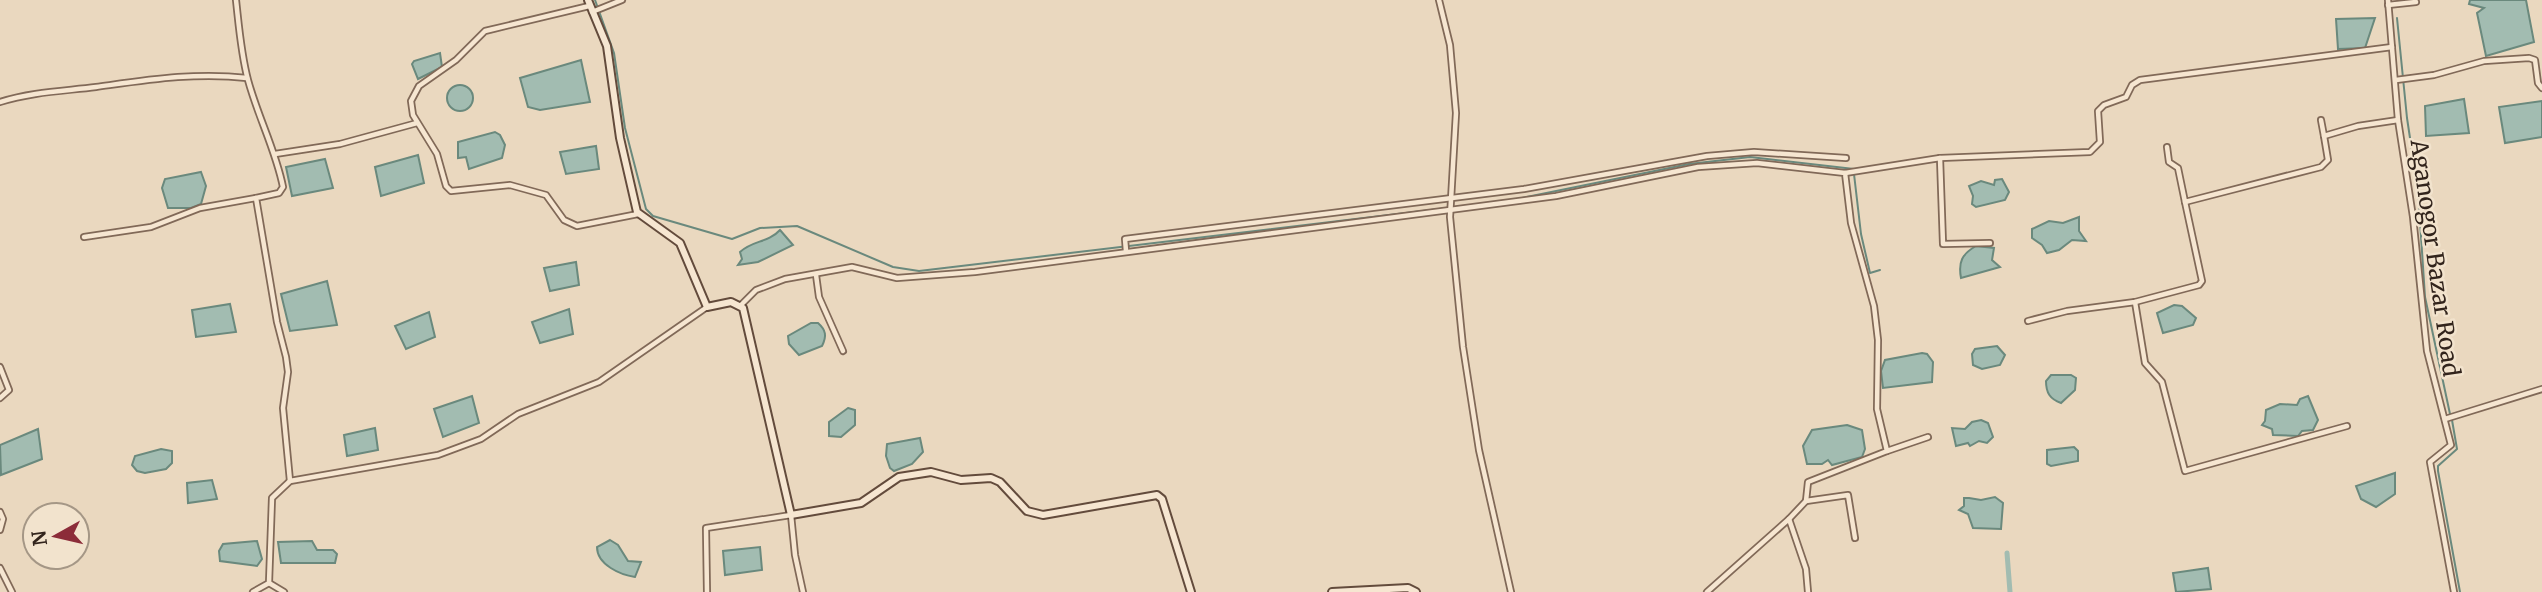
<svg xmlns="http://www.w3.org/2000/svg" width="2542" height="592" viewBox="0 0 2542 592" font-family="Merriweather,serif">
<rect width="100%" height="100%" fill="#ead8bf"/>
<g fill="#a2bcb1" stroke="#6a897d" stroke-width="2">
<polygon points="2470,0 2526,0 2534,42 2486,56 2477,13 2484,8 2469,4"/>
<polygon points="2375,18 2365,48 2338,49 2336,19"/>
<polygon points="440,53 442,67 418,79 412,64 414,61"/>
<polygon points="581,60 590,102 540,110 528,107 520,78"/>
<circle cx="460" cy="98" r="13"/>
<polygon points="2464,99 2469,133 2426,136 2425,106"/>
<polygon points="2542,101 2542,137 2505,143 2499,107"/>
<polygon points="495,132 500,135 505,145 502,158 469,169 466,157 458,158 458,142"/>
<polygon points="596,146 599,169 566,174 560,152"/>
<polygon points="418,155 424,183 381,196 375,167"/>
<polygon points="325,159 333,188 292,196 286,167"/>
<polygon points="201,172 206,186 201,204 191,208 168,208 162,188 165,179"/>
<polygon points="2002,179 2009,192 2005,200 1976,207 1972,204 1973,196 1969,186 1981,181 1994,185 1995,180"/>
<polygon points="2079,217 2079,231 2086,241 2072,240 2059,250 2047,253 2042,245 2032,238 2032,229 2049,221 2063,223"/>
<path d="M780,230l13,15 -35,17 -20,3 4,-6 -2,-7c13,-12 28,-9 40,-22z"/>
<path d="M1976,246l18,2 -2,12 8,7 -39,11c-3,-16 1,-24 15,-32z"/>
<polygon points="576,262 579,285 550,291 544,268"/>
<polygon points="327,281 337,325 290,331 281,294"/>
<polygon points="230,304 236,332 196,337 192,310"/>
<polygon points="2174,305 2182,306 2196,318 2193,325 2163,333 2157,313"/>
<polygon points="569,309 573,334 540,343 532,322"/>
<polygon points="429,312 435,337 406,349 395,326"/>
<path d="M811,323h7c8,7 9,13 4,23l-23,9 -10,-11 -1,-8z"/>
<polygon points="1997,346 2005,355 2000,365 1982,369 1973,365 1972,354 1975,349"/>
<polygon points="1922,353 1927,354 1933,362 1932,382 1883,388 1881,371 1885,360"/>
<path d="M2051,375h20l5,3 -1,12 -14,13c-11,-4 -15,-10 -15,-22z"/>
<polygon points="472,396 479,423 443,437 434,409"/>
<polygon points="2308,396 2318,420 2313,430 2302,431 2298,436 2273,435 2272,429 2262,425 2265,421 2266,410 2280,404 2297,405 2300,399"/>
<polygon points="848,408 855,410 855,425 841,437 829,436 829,422"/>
<polygon points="1981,420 1988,423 1993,437 1987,443 1979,441 1970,446 1968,443 1956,446 1952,428 1965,429 1972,422"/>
<polygon points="1847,425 1862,430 1865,449 1862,457 1832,465 1828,460 1822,464 1807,464 1803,446 1812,430"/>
<polygon points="375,428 378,450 347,456 344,435"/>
<polygon points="38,429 42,459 1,475 0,445"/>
<polygon points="920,438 923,452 912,464 894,471 890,468 886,456 887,444"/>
<polygon points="2074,447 2078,451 2078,461 2051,466 2047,464 2047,450"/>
<polygon points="161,449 172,451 172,463 166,469 145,473 137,471 132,465 135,456"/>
<polygon points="2395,473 2395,494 2376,507 2361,499 2356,486"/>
<polygon points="212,480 217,499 188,503 187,483"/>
<polygon points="1969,498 1981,500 1995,497 2003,503 2001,529 1973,528 1968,514 1959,510 1964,506 1964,498"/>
<path d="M610,540l8,5 10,16 13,1 -6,15c-14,-2 -38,-12 -38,-30z"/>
<polygon points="257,541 262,559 257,566 220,561 219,551 223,544"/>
<polygon points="312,541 317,550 333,550 337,554 335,563 281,563 278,542"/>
<polygon points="760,547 762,570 725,575 723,551"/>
<polygon points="2208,568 2211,589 2176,592 2173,573"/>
</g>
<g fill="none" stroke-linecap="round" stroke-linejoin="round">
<g stroke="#6a897d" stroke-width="2">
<polyline points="595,0 614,53 625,128 646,209 653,216 732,239 760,228 797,226 893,267 919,271 1464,206"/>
<polyline points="2397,18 2407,118 2418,191 2425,297 2450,414"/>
<polyline points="1854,174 1861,234 1870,273 1880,270"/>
<polyline points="1522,198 1689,164 1750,157 1854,169"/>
<polyline points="2452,420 2457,449 2438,466 2438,471 2460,592"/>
</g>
<polyline stroke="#a2bcb1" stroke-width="5" points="2007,553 2010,592"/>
<g stroke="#816958" stroke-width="8">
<g id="street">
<path d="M236,0c3,27 5,54 12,80 10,37 28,71 35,107l-4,6 -23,5 21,124 9,35 2,15 -5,36 7,73"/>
<polyline points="1439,0 1450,45 1456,113 1450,217 1463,347 1479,450 1511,592"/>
<polyline points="2388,0 2398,120 2413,217 2427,351 2451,445 2430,462 2454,592"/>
<polyline points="2388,5 2416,2"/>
<polyline points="589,6 485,31 456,60 419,86 411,101 413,115 437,154 446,186 451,191 510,185 546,195 564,220 577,226 638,214"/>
<polyline points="592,12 622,0"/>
<polyline points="2396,80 2434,75 2484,61 2529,58 2535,60 2538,83 2542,88"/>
<path d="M0,102c31,-10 64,-11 96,-15 51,-7 99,-15 151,-9"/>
<polyline points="2321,120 2324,136"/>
<polyline points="2167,147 2169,162 2178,168 2185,202 2321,167 2328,160 2324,136 2358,126 2398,120"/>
<polyline points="275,154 340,144 417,123"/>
<polyline points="1940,158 1943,244 1990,243"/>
<polyline points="1845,173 1940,158 2090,152 2100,142 2098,111 2104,105 2126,97 2132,85 2140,80 2392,47"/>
<polyline points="84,237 151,227 200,208 256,198"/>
<polyline points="1126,251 1125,239 1524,189 1707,156 1754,152 1846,158"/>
<polyline points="816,275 819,297 843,351"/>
<polyline points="2135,302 2145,363 2162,382 2185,471 2347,426"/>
<polyline points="741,305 756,290 785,279 852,267 897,278 975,272 1556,196 1698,167 1757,163 1845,173 1851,223 1874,306 1878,340 1877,409 1887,451 1808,482 1806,501 1789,519"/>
<polyline points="2028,321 2067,311 2135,302 2199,285 2202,281 2185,202"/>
<polyline points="0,367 9,390 0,398"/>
<polyline points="2445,419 2542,389"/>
<polyline points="1887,451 1928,437"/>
<polyline points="1806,501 1848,495 1855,538"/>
<polyline points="0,512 3,519 0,530"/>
<polyline points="0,568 12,592"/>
<polyline points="269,583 284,592"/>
<polyline points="253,592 269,583 272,498 290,481 438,455 481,439 518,414 599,382 707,307"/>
<polyline points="707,592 706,528 791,515 795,555 803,592"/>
<polyline points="1707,592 1789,519 1806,569 1808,592"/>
</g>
</g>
<g stroke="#634b3c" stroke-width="10">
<g id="secondary">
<polyline points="588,0 607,46 620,138 637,212 680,243 707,307 731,302 743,308 791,515 861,503 899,477 931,472 961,480 991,478 1000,482 1027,511 1043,515 1157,495 1162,499 1191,592"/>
<polyline points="1332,592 1408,588 1416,592"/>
</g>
</g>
<use href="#street" stroke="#f6e6d1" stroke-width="4.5"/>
<use href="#secondary" stroke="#f6e6d1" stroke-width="6"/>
</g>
<g text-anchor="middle" stroke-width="5" stroke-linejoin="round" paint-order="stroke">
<g font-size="23" fill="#32241c" stroke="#f2e3cd">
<text transform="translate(2435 258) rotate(82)" y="8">Aganogor Bazar Road</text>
</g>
</g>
<g transform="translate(56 536) rotate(262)"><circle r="33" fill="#f2e3cd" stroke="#a59786" stroke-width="2"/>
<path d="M0-5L12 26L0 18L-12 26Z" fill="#8c2c39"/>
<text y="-10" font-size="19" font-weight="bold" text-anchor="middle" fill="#32241c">N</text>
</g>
</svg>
